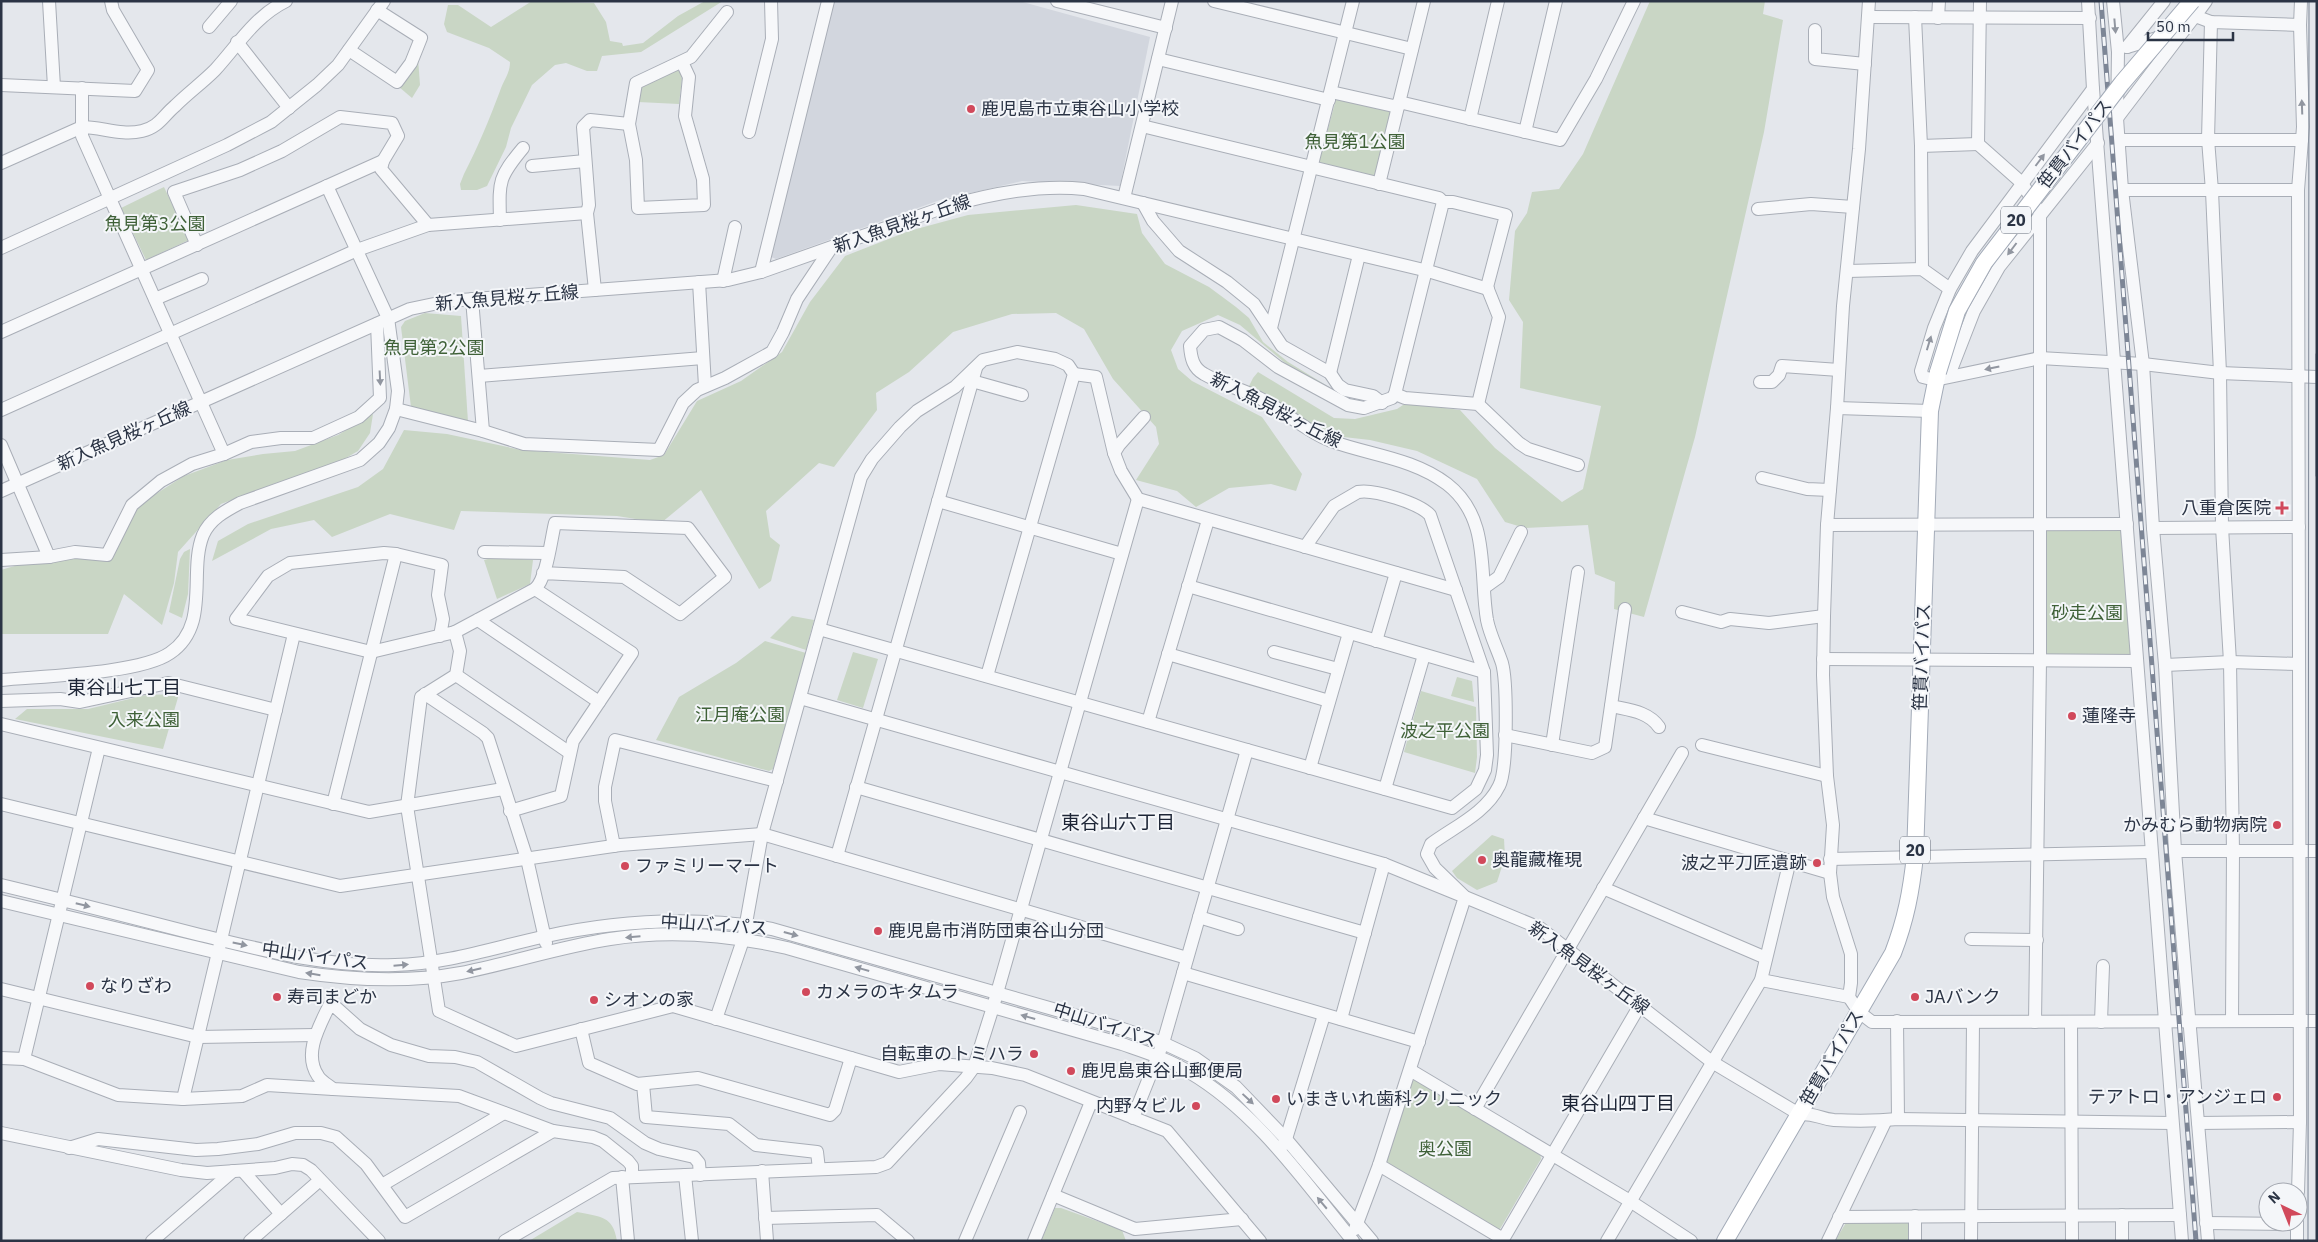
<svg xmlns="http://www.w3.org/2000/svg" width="2318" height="1242" viewBox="0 0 2318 1242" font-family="'IBM Plex Sans','Noto Sans JP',sans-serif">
<rect width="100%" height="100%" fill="#e4e7ec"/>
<polygon fill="#d2d6de" points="834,1 1019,1 1150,37 1120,186 1022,181 940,200 776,259 769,256"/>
<g fill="#c9d6c5">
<path d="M532,1l62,2 12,19 4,19 12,2 1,3 20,-3 35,-27 27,-15h18l-82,51 -39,4 -5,15h-10l-21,-8 -11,2 -23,20 -21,43 -5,19 -19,39 -10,4h-16l-1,-6 4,-10c14,-27 25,-54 36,-83 3,-10 10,-17 10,-29l-21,-14 -42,-16 -3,-8 4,-19h10l33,22z"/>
<polygon points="1650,1 1765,1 1763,14 1783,20 1764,132 1695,437 1644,617 1614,609 1615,582 1595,574 1588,525 1525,528 1505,522 1477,479 1417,451 1370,440 1326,435 1249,386 1253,378 1258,372 1334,418 1355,419 1397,409 1406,403 1460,410 1495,448 1562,502 1583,489 1601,406 1520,388 1523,322 1509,300 1515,231 1527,213 1532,192 1559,189 1583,154"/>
<polygon points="418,58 420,85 412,98 399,87"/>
<polygon points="676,70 680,71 682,79 679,104 638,102 642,86"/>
<polygon points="1336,99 1388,108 1392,113 1377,175 1371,177 1320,165 1319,162"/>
<polygon points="164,187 189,240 146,260 121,208"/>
<polygon points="1076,205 1137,214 1142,233 1165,264 1209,287 1236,307 1249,318 1263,342 1288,362 1329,387 1322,390 1285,363 1240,325 1218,315 1182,331 1171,350 1178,369 1192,381 1262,417 1302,474 1296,491 1271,484 1229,488 1196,507 1177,491 1136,480 1159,444 1156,427 1113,379 1084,329 1056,313 1012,314 953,332 909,372 876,393 877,410 834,467 819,463 766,511 770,537 780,545 771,581 759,589 701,490 661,523 617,516 461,511 454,530 390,514 332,537 314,520 271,529 212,561 218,541 248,524 358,487 383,469 404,430 447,434 521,450 650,460 664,455 697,401 741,381 782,352 810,302 845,256 909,231 968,215"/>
<polygon points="425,313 461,316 468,422 411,407 401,327 405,321"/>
<path d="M373,414l-3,19 -12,18 -31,18 -51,14 -55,21 -43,48 -4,31 -12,42 -38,-31 -16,40h-107v-64c35,-11 70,-15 106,-13l33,-53 44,-28 43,-16 36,-6 32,-3 43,-16z"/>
<polygon points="2049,528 2120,528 2124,532 2133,651 2129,655 2048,655 2044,651 2044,534"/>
<polygon points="190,549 188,594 182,618 169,612 180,559 184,552"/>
<polygon points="496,557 533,560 530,584 497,599 484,560"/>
<polygon points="792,616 814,620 806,650 770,638"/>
<polygon points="765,641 806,653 773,769 769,771 656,740 679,697 736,663"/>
<polygon points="853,652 878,659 863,708 837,700"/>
<polygon points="1457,677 1472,681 1474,702 1451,696"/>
<polygon points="1421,691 1476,707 1477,757 1475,773 1404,752"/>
<polygon points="179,694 163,749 15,719 27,709 88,709 146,695"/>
<polygon points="1492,835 1504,839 1505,857 1497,882 1477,890 1457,878 1452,871"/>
<polygon points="1416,1079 1540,1153 1541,1159 1500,1229 1494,1231 1385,1162 1411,1081"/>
<polygon points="1055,1208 1061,1208 1122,1230 1126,1241 1041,1241"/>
<path d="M577,1212c23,5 36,3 40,29h-88z"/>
<polygon points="1908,1219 1913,1241 1835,1241 1847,1221"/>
</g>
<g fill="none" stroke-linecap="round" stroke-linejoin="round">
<g stroke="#a9aeb7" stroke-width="14">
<g id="minor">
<polyline points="49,1 54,87"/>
<polyline points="1057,1 1166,28"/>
<polyline points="1214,1 1412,49"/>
<polyline points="1869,1 1859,149 1843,306 1837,408 1827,525 1824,616 1823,675 1827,776 1833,825 1830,873 1833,897 1851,954 1851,983 1849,997 1859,1012 1872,1022 2317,1021"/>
<polyline points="1980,1 1978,144 2022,183 2040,213 2040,661 2035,1022"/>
<polyline points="2088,1 2093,89 2182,1241"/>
<polyline points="2113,1 2118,52 2117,118 2122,190 2143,364 2153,528 2165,665 2175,851 2208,1241"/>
<polyline points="2195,16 2206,1"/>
<polyline points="1869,17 2090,18"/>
<polyline points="1915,17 1921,146 1922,269"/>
<polyline points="1938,18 1939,1"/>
<polyline points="2211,22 2208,139 2212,191 2220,373 2222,527 2230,662 2233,851 2232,1021"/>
<polyline points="209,27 231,1"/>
<polyline points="1815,30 1815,59 1865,64"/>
<polyline points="237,42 289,108"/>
<polyline points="2127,47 2184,30 2195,16 2211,22 2300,25"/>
<polyline points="2127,47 2164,1"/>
<polyline points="349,50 397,82 411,63 421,38 377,10"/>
<polyline points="1158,59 1329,100"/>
<polyline points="682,62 689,77 685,116 703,179 704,205 638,208 636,160 629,124 636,83 691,57 727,12"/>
<polyline points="1,85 135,91 148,70 113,10 111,1"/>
<polyline points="82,88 82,136 224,454"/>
<polyline points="2093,89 1972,251 1950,289 1934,328 1921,371 1923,377 1935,380 2040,358 2143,364 2220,373 2317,377"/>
<polyline points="1331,92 1398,107"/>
<polyline points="1399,102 1560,140 1596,79 1634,1"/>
<polyline points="2117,118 2184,30"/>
<polyline points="1470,119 1498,1"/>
<path d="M1142,126l297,72 4,4 -48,192 -3,4 -28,10 -16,-3 -70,-38 -35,-27 -24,-13 -15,3 -14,16c1,12 3,22 14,28 19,11 41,16 59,26 23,12 44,32 68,41 38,14 82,17 116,43 44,34 32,89 40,136 3,15 10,28 15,43 5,18 6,107 -3,123 -13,27 -45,41 -68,58l-4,10 8,14 30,29 75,31 172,134 87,52c17,-1 21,5 35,6 21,1 43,1 64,-1l274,4"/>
<polyline points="749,132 772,39 771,1"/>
<polyline points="1525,132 1556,1"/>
<polyline points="2118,140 2302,140"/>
<polyline points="1921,146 1978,144"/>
<path d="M1,163l81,-36c20,0 39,9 60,4 17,-4 21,-15 33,-25 13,-13 27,-23 40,-36 22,-24 40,-54 71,-69"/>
<polyline points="532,166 585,161"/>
<polyline points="1379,184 1424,1"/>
<polyline points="2122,190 2298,190"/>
<polyline points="1124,198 1172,1"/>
<polyline points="1443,202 1453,202 1506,215 1487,287 1499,317 1478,404"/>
<polyline points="1143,203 1153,221 1179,251 1227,282 1254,304 1282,346 1330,373 1338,385 1345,390 1373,396 1382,403"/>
<polyline points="1758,209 1811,204 1853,207"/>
<path d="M500,220c-1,-39 -2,-42 23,-72"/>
<polyline points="197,245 174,192 240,170 282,151 340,117 392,123 398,136 383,161 381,169 428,225"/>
<polyline points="1,248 227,145 271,122 317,85 338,65 384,1"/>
<polyline points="1848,271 1922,269 1950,289"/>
<polyline points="761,272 828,1"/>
<polyline points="723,281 735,227"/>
<polyline points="699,282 705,386"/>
<polyline points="595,290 587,213 589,205 583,127 590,120 629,124"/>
<polyline points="155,299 202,279"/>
<polyline points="472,299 483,431"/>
<polyline points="1271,328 1353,1"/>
<polyline points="1,332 383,161"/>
<polyline points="1330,373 1359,255"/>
<polyline points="1074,374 1096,377 1114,453 1121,471 1138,499 1456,590"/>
<polyline points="479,376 703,358"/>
<polyline points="1940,378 1951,370 1974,311 1999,267 2098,143"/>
<polyline points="972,381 1022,395"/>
<polyline points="1760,382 1772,382 1779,375 1782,366 1839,370"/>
<polyline points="1395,394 1405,398 1478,404 1519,443 1528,449 1578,465"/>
<polyline points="1837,408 1930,411"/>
<polyline points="396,409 483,431 524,444 659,450 683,403 697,390 725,378 772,352 783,332 797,299 831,248"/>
<polyline points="1,410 357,250 428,225 587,213"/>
<polyline points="1,445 49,557 75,552 107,555 132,505 161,481 192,464 224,454 251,442 281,438 313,438 359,417 380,398 377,324"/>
<polyline points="1114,453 1119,445 1144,417"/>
<polyline points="1762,478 1807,489 1830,490"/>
<path d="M1,491l409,-182 38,-8 280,-21 33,-8 184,-65c44,-13 93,-23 139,-18l344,82 60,18"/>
<polyline points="938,501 1122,554"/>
<polyline points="1827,525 2127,524"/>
<polyline points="2153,528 2299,527"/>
<polyline points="484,552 548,553"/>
<polyline points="1,560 49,557"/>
<path d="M543,573l81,4 56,37 45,-37 -37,-49 -133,-5c-4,16 -8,55 -20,66l-80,43 5,19 -4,24 -35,22 -14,109 32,205 77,35 157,-40 226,66 40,-8 53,4 33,7 142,56 93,110"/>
<polyline points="1188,586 1484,672"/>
<polyline points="1485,587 1499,577 1521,532"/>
<polyline points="1682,612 1721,622 1730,619 1769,623 1824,616"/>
<polyline points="478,620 599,702"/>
<path d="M819,629l633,179 24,-19 9,-19 2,-15 -3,-83 -54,-157c-11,-12 -56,-26 -72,-23l-24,14 -29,41"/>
<polyline points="440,636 443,619 438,595 442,565 396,554 384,553 290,563 268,576 236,619 371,652 455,632"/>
<polyline points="1376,641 1396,573"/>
<polyline points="1274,652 1338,669"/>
<polyline points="1168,654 1329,701"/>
<polyline points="1823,659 2137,661"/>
<polyline points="2165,665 2230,662 2299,664"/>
<polyline points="456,675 570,753"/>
<path d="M1,680c40,-4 139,-6 169,-27 41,-28 18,-81 33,-118 7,-16 22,-24 37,-32l120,-43 19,-17 10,-15 7,-19 2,-18 -10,-73 -61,-132"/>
<polyline points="425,694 483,733 488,738 527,859 546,943"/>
<polyline points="800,698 1384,864 1465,897 1379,1165 1355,1229"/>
<polyline points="1,701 60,699 80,702 168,683 276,710"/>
<path d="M1611,706c17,4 37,5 48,21"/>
<polyline points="1148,722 1208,520"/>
<polyline points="1,724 369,812 503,789"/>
<polyline points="1505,735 1592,753 1605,747 1625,609"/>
<polyline points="1552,745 1578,572"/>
<polyline points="1702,745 1827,776"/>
<polyline points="1310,768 1349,633"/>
<polyline points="856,787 1365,933"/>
<polyline points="1385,789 1424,655"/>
<polyline points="1,804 340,886 620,845 762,834 1187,958"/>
<polyline points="333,804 396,554"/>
<polyline points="510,811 561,796 573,741 632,653 535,589"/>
<polyline points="1644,818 1830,873"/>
<polyline points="614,846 605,801 605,787 615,740 777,781"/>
<polyline points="2175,851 2317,851"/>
<polyline points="837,856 976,368"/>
<polyline points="1830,859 2151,852"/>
<path d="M1,885c67,16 133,33 199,50 63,15 129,33 195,30 50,-1 98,-17 147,-28 76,-17 153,-21 230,-8l351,100 40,14 32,15 41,29 50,52 86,102"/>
<polyline points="1603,888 1766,958"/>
<path d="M1,901l298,71c53,8 109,11 162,1 50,-10 99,-26 149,-34 57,-9 120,-4 177,9l335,96c23,8 46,15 67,28 68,40 115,109 164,169"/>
<polyline points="1199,917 1238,929"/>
<polyline points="1971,939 2037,940"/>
<polyline points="1183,973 1419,1042"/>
<polyline points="1761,980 1849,997"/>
<polyline points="1,989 198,1037 315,1035"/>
<polyline points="716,1019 743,940 762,834 861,477 872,459 900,427 917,411 955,387 983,360 1017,352 1055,359 1068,365 1074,374 987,676"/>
<polyline points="1341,1019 1384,864"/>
<polyline points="1897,1021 1898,1119"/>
<polyline points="2071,1022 2072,1241"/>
<polyline points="2101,1022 2103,966"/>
<polyline points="581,1029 589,1063 637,1084 698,1078 830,1115 835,1110 851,1058"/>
<polyline points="1,1058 24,1059 118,1095 183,1099 242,1096 267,1085 333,1089"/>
<polyline points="24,1059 99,748"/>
<polyline points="1410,1070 1630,1201 1691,1241"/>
<polyline points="643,1084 646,1117 729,1124 756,1145 817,1152 819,1169"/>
<polyline points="183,1099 294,634"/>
<polyline points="1475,1109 1682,753"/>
<polyline points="1133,1118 1163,1043 1247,750"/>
<polyline points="2198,1123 2300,1122"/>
<polyline points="1,1133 181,1170 207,1173 275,1168 292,1164 303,1165 311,1170 379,1241"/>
<polyline points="1283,1145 1286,1139 1324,1015"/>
<polyline points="69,1148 98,1139 196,1150 218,1149 258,1144 295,1133 321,1133 336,1137 366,1164 405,1217 553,1131"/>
<polyline points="1379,1165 1503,1239"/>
<polyline points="243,1171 281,1214"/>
<polyline points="762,1171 767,1241"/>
<polyline points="685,1175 692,1241"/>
<path d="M632,1176v-10l-4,-5 -25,-20 -10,-4 -40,-6 -94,-35 -126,-7c-5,-4 -12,-8 -15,-13 -15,-22 1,-49 11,-70l3,-2 28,25 31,16 38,11 26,1 22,5 63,36 11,5 59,15 35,25 14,6 35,8 5,6 1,12"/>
<polyline points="622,1177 628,1241"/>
<polyline points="382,1185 504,1113"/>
<polyline points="2298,1192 2300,1122 2298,190 2303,127 2300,25 2301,1"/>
<polyline points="1053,1195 1135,1229 1242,1219"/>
<polyline points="1839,1217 2180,1215"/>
<polyline points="765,1218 877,1215 908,1241"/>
<polyline points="2297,1222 2297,1241"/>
<polyline points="2206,1223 2297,1224"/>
<polyline points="152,1241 233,1171"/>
<polyline points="250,1241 320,1180"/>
<polyline points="505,1241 613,1178 876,1167 887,1163 966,1078 974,1067 993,1007 1138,499"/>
<polyline points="965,1241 1020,1112"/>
<polyline points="1034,1241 1091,1102"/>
<polyline points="1502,1241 1640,1005"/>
<polyline points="1607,1241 1761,980 1790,860"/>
<polyline points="1828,1241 1886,1120"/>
<polyline points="1915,1241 1915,1216"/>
<polyline points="1971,1241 1973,1022"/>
<polyline points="2122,1241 2122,1215"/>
</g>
</g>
<g stroke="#a3abb8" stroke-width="18">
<path id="major" d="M1725,1241l168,-288c13,-34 18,-61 22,-97l15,-445 8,-39"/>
</g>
<use href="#minor" stroke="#f7f8fa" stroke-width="12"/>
<use href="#major" stroke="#fff" stroke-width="16"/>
<g stroke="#7d8696" stroke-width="1">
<polyline points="2316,476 2316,354"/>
<polyline points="2308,1241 2309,1"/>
</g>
<g stroke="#7d8696" stroke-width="5">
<polyline id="rail" points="2101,1 2196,1241"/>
</g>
<use href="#rail" stroke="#f4f6f9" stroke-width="3" stroke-dasharray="9" stroke-linecap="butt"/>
<g stroke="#a3abb8" stroke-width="18" stroke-linecap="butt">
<polyline id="major-bridge" points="1938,372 1957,311 1984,263 2122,83 2192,1"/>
</g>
<use href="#major-bridge" stroke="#fff" stroke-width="16"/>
</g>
<defs><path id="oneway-solid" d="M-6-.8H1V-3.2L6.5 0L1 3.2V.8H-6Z" transform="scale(1.25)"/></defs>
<g fill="#9196a0">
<use href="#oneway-solid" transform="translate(2115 26) rotate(85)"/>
<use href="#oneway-solid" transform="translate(2302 107) rotate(-92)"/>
<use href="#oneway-solid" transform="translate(2040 160) rotate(-53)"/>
<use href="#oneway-solid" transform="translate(2012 249) rotate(127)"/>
<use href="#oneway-solid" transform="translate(1929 343) rotate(-73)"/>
<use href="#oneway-solid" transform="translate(1992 368) rotate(168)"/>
<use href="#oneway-solid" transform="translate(380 378) rotate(87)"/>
<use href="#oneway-solid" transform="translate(83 905) rotate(14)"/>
<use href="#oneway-solid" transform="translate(791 934) rotate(15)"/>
<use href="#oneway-solid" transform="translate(633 937) rotate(175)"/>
<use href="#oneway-solid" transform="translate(240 944) rotate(12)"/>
<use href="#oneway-solid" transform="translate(401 965) rotate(-5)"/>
<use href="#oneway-solid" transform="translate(862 969) rotate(-164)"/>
<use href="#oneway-solid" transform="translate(474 970) rotate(167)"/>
<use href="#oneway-solid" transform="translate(313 974) rotate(-171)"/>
<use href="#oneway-solid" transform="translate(1028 1017) rotate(-164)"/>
<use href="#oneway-solid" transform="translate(1248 1099) rotate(43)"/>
<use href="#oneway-solid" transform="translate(1322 1203) rotate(-130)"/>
</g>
<g fill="#d1495b" stroke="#f4f6f9" stroke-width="2">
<circle cx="971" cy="109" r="5"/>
<path d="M2279.5 500.5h5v5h5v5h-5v5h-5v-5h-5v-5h5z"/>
<circle cx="2072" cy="716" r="5"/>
<circle cx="2277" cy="825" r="5"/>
<circle cx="1482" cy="860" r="5"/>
<circle cx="1817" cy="863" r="5"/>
<circle cx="625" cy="866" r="5"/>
<circle cx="878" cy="931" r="5"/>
<circle cx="90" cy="986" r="5"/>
<circle cx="806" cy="992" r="5"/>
<circle cx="277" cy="997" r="5"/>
<circle cx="1915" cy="997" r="5"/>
<circle cx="594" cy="1000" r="5"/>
<circle cx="1034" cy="1054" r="5"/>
<circle cx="1071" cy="1071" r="5"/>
<circle cx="2277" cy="1097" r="5"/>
<circle cx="1276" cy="1099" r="5"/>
<circle cx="1196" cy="1106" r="5"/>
</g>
<g text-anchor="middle" stroke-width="4" stroke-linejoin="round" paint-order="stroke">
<g fill="#f4f6f9" stroke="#676e7b" stroke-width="1">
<rect x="2001" y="206.5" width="30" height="27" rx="4"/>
<rect x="1900" y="836.5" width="30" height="27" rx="4"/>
</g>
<g font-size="16" font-weight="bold" fill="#2b3445">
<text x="2016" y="226">20</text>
<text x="1915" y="856">20</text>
</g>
<g font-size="18" fill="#2b3445" stroke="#f4f6f9" text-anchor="start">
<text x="981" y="115">鹿児島市立東谷山小学校</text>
<text x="2271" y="514" text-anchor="end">八重倉医院</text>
<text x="2082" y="722">蓮隆寺</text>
<text x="2267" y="831" text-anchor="end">かみむら動物病院</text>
<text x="1492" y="866">奥龍藏権現</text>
<text x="1807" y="869" text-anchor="end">波之平刀匠遺跡</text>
<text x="635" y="872">ファミリーマート</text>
<text x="888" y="937">鹿児島市消防団東谷山分団</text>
<text x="100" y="992">なりざわ</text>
<text x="816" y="998">カメラのキタムラ</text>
<text x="287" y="1003">寿司まどか</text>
<text x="1925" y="1003">JAバンク</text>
<text x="604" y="1006">シオンの家</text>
<text x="1024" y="1060" text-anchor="end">自転車のトミハラ</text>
<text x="1081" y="1077">鹿児島東谷山郵便局</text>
<text x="2267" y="1103" text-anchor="end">テアトロ・アンジェロ</text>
<text x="1286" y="1105">いまきいれ歯科クリニック</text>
<text x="1186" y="1112" text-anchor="end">内野々ビル</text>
</g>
<g font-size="18" fill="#3f6138" stroke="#f4f6f9">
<text x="1355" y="148">魚見第1公園</text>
<text x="155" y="230">魚見第3公園</text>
<text x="434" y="354">魚見第2公園</text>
<text x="2087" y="619">砂走公園</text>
<text x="740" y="721">江月庵公園</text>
<text x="144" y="726">入来公園</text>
<text x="1445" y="737">波之平公園</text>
<text x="1445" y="1155">奥公園</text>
</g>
<g font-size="18" fill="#2b3445" stroke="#f4f6f9">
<text transform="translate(2075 144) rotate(-52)" y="6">笹貫バイパス</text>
<text transform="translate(902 224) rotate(-19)" y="6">新入魚見桜ヶ丘線</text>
<text transform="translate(507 298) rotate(-5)" y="6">新入魚見桜ヶ丘線</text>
<text transform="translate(1276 410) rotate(27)" y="6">新入魚見桜ヶ丘線</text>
<text transform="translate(124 436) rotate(-24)" y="6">新入魚見桜ヶ丘線</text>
<text transform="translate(1922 657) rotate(-88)" y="6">笹貫バイパス</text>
<text transform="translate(714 925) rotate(4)" y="6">中山バイパス</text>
<text transform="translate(315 956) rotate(8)" y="6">中山バイパス</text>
<text transform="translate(1589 968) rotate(36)" y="6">新入魚見桜ヶ丘線</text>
<text transform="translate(1105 1025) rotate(18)" y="6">中山バイパス</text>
<text transform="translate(1832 1058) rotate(-60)" y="6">笹貫バイパス</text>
</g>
<g font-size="19" fill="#1d2536" stroke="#f4f6f9">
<text x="124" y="694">東谷山七丁目</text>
<text x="1118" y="829">東谷山六丁目</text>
<text x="1618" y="1110">東谷山四丁目</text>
</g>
</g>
<rect width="2318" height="1242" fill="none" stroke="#2b3445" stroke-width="5"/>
<g transform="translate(2283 1207) rotate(317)"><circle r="24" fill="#f4f6f9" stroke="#a4a8b1"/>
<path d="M0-4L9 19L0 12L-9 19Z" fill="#d1495b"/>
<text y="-8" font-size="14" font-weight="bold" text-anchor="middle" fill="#2b3445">N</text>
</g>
<path d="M2148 32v8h85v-8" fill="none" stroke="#2b3445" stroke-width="2.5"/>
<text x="2156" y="32" font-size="15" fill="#2b3445" stroke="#f4f6f9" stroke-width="4" paint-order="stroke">50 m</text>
</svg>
